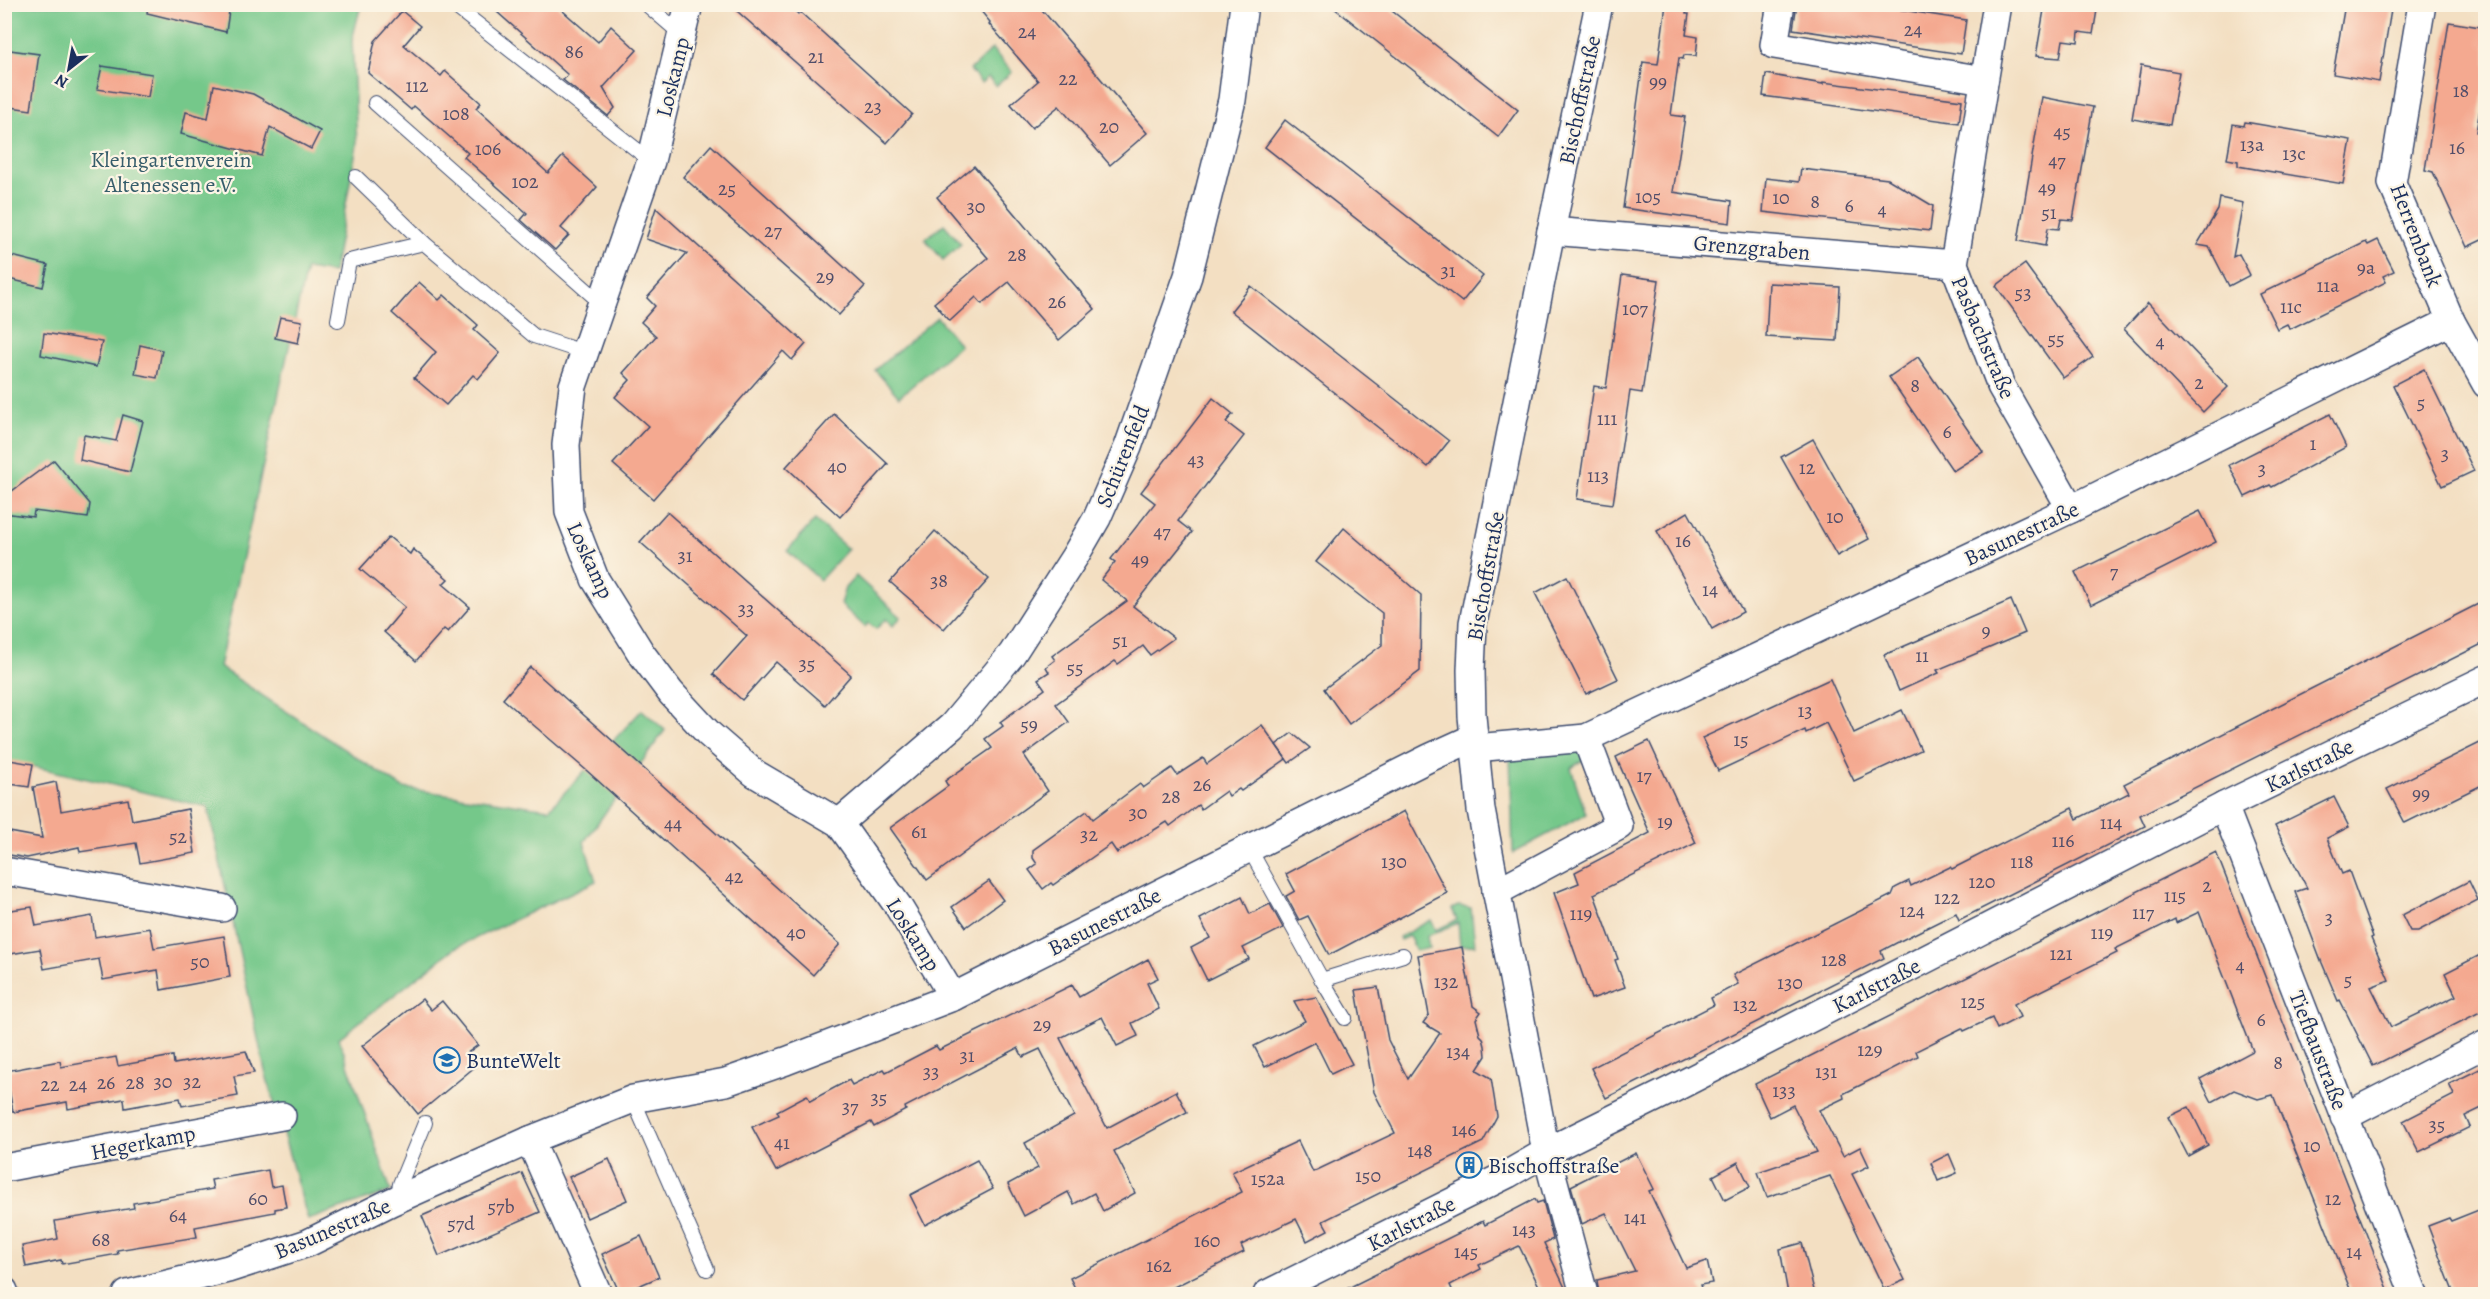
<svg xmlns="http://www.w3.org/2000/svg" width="2490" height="1299" viewBox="0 0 2490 1299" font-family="Alegreya,serif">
<rect width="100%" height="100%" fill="#fcf5e5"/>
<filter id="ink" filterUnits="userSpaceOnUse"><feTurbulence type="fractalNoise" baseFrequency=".0167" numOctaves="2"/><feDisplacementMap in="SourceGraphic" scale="12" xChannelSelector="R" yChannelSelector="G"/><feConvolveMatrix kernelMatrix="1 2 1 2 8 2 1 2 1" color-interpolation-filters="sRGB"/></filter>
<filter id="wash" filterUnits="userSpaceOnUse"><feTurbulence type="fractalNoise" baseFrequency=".008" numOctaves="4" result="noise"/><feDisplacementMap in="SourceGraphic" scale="24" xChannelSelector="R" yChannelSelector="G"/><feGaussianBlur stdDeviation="1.35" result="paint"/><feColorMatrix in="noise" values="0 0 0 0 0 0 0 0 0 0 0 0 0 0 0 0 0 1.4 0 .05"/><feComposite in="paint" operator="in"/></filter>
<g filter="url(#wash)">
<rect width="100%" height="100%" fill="#f3dfc2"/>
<g fill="#75c88a" stroke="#487c74" stroke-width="1.5">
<polygon points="5,5 361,5 352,40 357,145 333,273 306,269 219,667 403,788 549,809 642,710 665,730 584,842 596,881 455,948 339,1038 391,1191 308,1220 265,1071 208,807 5,760"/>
<polygon points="992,49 1012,72 996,86 988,77 981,83 970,70"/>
<polygon points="944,224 961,244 943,260 925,239"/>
<polygon points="937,317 960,345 899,397 875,370"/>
<polygon points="815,520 848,549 820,580 787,551"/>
<polygon points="856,576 901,617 893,626 886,619 876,629 868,623 865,627 840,604 845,588"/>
<polygon points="1581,746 1585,759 1571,768 1586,814 1513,853 1510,754"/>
<polygon points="1458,906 1471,908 1475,945 1460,946 1458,923 1427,936 1429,948 1416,951 1409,936 1400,940 1399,937 1431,920 1436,930 1457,920 1452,909"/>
</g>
<g id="blocks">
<g fill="#f4a990">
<polygon points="148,4 230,4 226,32 147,13"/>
<polygon points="488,4 555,4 598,42 611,26 637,50 603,88 615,108 608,116 563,80 568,75"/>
<polygon points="729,4 788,4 798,14 800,12 912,114 887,143"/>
<polygon points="975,4 1037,4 1147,133 1110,165 1059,106 1032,128 1011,104 1038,81 989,24 990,22"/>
<polygon points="1329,4 1383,4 1518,110 1498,137"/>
<polygon points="1666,4 1687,4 1686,14 1689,14 1686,35 1698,37 1696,56 1684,55 1683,59 1679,58 1671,115 1685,117 1673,192 1732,201 1730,223 1623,208 1643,62 1658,64"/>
<polygon points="1797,4 1864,4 1966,20 1961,54 1793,29"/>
<polygon points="2045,4 2098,4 2093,34 2079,32 2078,42 2063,40 2060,58 2036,56"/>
<polygon points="2345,4 2392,4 2379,82 2333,74"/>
<polygon points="402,11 420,26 404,45 441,76 445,71 481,103 476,108 548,173 563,156 597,187 561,228 569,235 555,250 521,220 527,213 464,157 468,153 414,106 411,110 368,73 375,41"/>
<polygon points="2449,22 2486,28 2486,75 2476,132 2486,134 2486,164 2480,193 2486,194 2486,238 2467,247 2433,172 2425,170"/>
<polygon points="10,50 39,54 31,110 4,106 4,88"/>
<polygon points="2141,65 2179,72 2170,125 2132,119"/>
<polygon points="102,66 152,74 148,97 97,89"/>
<polygon points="1766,74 1823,84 1823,82 1962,100 1959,123 1763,96"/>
<polygon points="214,85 253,94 320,131 311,149 270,127 262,156 181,134 186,112 208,118"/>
<polygon points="2042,97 2093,107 2073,220 2061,219 2059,229 2048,228 2045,246 2018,241"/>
<polygon points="1285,120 1483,276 1462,302 1265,147"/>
<polygon points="2245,122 2351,140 2343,184 2238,166 2238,161 2227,159 2233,124 2244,126"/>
<polygon points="711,145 865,286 839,315 683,177"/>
<polygon points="974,166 1095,309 1059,340 1009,282 982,304 976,297 950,321 934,303 988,258 937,197"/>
<polygon points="1801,169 1888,179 1933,206 1930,231 1763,212 1766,178 1799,182"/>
<polygon points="2220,198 2243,203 2233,257 2239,254 2250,275 2229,286 2209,247 2197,245 2218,210"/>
<polygon points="656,208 806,344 792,360 783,351 653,499 613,464 648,426 615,397 630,380 623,373 656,336 641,322 655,306 647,298 687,253 646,239"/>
<polygon points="2378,240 2394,271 2383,276 2386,282 2290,329 2287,324 2277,329 2260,294 2366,242 2368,245"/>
<polygon points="4,254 48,265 43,287 4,278"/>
<polygon points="2025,264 2093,357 2063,378 1996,286"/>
<polygon points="1622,275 1659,280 1642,393 1630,391 1613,504 1577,499 1594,386 1606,388"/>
<polygon points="419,282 439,300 444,295 478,325 474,330 500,353 478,379 473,375 446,405 414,378 436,352 392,313"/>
<polygon points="1769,283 1840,287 1837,341 1766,337"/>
<polygon points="1251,286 1449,441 1428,467 1231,311"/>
<polygon points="2148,303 2228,387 2203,412 2124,329"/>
<polygon points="280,317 302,321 298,343 275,338"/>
<polygon points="44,333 102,342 96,367 41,355"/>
<polygon points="140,345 162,350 157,378 135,374"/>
<polygon points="1918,357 1983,452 1953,471 1889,377"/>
<polygon points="2424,369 2474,471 2442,486 2393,385"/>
<polygon points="1213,398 1233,414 1226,422 1244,436 1178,521 1192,532 1133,606 1174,638 1150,655 1143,646 1118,664 1115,661 1056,704 1069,722 1024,755 1048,791 927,880 890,828 948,786 945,781 992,748 985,739 1003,726 1000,722 1045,689 1038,679 1049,672 1046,667 1055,660 1052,656 1127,601 1101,580 1115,562 1111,559 1155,503 1141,492"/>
<polygon points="834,414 888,464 840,517 786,467"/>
<polygon points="2330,414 2346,447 2272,487 2270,485 2245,497 2229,465"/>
<polygon points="123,415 143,421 130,472 80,460 84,435 116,441"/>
<polygon points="1813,439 1869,539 1837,556 1781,457"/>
<polygon points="54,460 90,504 88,518 34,511 33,517 4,513 4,497"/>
<polygon points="2200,511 2216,542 2091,605 2075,572"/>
<polygon points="667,512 851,675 825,705 776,662 742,700 713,674 747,636 640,542"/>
<polygon points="1688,512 1743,612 1712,629 1657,531"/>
<polygon points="1344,528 1421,595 1420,671 1349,724 1324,689 1382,645 1382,613 1316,562"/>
<polygon points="935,531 989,579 944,629 890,582"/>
<polygon points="389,537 410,554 413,549 448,579 443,584 470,607 448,632 444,629 416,661 384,632 405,607 360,569"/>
<polygon points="1567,576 1618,679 1586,694 1535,593"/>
<polygon points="2011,600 2025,633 1937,670 1939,673 1899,691 1884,655"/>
<polygon points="2486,600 2486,642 2140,815 2145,826 1959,920 1956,913 1902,940 1881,951 1884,958 1606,1098 1591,1068 1714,1005 1711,998 1738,984 1733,975 1892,895 1895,888 1909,881 1911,886 1950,867 1952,869 2072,808 2077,819 2129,793 2124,784"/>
<polygon points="530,667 840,944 813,975 586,770 503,699"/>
<polygon points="1830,679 1854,733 1902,710 1921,750 1854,781 1826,723 1806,733 1805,730 1718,771 1702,738"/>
<polygon points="1262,725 1286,759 1241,791 1239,789 1229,796 1226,791 1201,809 1198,805 1170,826 1167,822 1117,853 1111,844 1053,885 1051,883 1043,889 1029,870 1037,864 1033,858 1033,850 1087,811 1093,819 1140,784 1143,788 1172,768 1177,775 1203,758 1207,764"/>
<polygon points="1292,733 1310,748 1289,763 1276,745"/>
<polygon points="2486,740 2486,783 2405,823 2387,789"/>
<polygon points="1649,741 1696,843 1594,894 1618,959 1615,960 1625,987 1591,999 1554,893 1579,883 1575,872 1650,833 1616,757"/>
<polygon points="4,759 33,764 29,787 4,783"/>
<polygon points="56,782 61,811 128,799 132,820 188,809 195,853 140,863 136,843 80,852 79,847 27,858 4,854 4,831 42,838 33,787"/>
<polygon points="2334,797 2349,827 2327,838 2342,874 2349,871 2373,937 2371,938 2389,980 2371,987 2391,1027 2456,996 2445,973 2486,952 2486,1009 2373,1066 2340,1000 2338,1001 2322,963 2295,892 2307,888 2275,826"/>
<polygon points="1404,811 1447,893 1329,955 1308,916 1299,920 1286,896 1295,891 1286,874"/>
<polygon points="2216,852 2390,1294 2352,1294 2273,1095 2258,1099 2234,1090 2212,1102 2200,1079 2253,1051 2199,912 2176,923 2175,919 2115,949 2117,953 2014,1004 2020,1017 1997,1029 1992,1018 1964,1031 1962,1028 1916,1051 1918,1056 1843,1094 1844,1098 1819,1110 1843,1156 1860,1147 1869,1166 1852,1174 1905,1280 1884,1289 1830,1176 1767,1197 1758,1172 1817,1152 1793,1105 1770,1117 1755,1084"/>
<polygon points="989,881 1003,900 966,927 952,907"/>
<polygon points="2469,881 2478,900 2418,931 2410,931 2402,915"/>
<polygon points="1242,897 1250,914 1270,904 1283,928 1243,948 1249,959 1207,980 1191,948 1210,938 1200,919"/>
<polygon points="32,907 36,926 92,916 95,937 150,928 154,948 224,936 230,977 161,990 158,970 103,980 99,959 44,969 40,949 4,955 4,911"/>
<polygon points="1462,947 1473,1006 1481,1012 1476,1019 1480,1035 1483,1038 1485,1046 1486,1056 1477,1070 1491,1078 1497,1116 1483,1142 1323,1221 1328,1230 1307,1241 1296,1219 1241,1245 1244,1252 1160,1294 1078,1294 1070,1278 1242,1192 1232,1172 1298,1141 1313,1172 1395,1133 1374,1092 1356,990 1378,987 1388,1040 1408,1079 1440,1033 1423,1023 1429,1015 1418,955"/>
<polygon points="1148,959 1158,978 1147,983 1159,1009 1132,1023 1138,1036 1117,1046 1102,1017 1060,1038 1107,1128 1176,1091 1187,1112 1114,1151 1135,1193 1103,1211 1094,1193 1074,1204 1068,1192 1024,1216 1008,1184 1038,1168 1025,1143 1074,1116 1040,1049 1023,1057 1018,1048 905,1107 906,1110 874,1127 871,1122 776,1171 752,1127 779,1115 777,1111 807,1095 810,1101 849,1080 852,1085 884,1069 886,1072 936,1046 939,1050 1072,985 1079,997"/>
<polygon points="1316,997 1352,1064 1331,1074 1315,1042 1265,1067 1254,1046 1305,1021 1294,1001"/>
<polygon points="422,999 431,1010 442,1001 478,1045 466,1054 476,1066 418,1114 362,1046"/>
<polygon points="246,1051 254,1073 234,1076 238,1096 182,1106 180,1098 125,1108 124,1099 68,1109 67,1102 13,1112 6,1071 60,1061 61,1067 116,1057 118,1066 173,1056 174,1064"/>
<polygon points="2486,1066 2486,1106 2465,1116 2470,1127 2419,1152 2403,1121 2454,1095 2449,1084"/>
<polygon points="2189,1107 2208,1145 2188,1156 2168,1117"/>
<polygon points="1636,1153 1654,1189 1649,1191 1686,1268 1707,1261 1712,1283 1700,1285 1703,1294 1599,1294 1597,1280 1635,1271 1606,1213 1582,1224 1571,1186"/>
<polygon points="1949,1154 1957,1173 1938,1181 1931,1163"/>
<polygon points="609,1159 627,1200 587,1218 569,1177"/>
<polygon points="977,1160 993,1189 925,1225 910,1195"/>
<polygon points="1738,1162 1750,1187 1725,1200 1713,1176"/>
<polygon points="268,1170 271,1187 282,1185 286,1207 275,1209 275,1212 195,1227 197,1237 117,1250 118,1254 62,1264 61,1260 26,1267 22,1246 58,1239 55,1221 134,1208 133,1203 213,1189 211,1180"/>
<polygon points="522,1173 540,1212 439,1256 422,1216"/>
<polygon points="1535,1199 1537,1203 1543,1201 1553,1239 1544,1243 1568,1294 1543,1294 1519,1246 1479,1265 1481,1269 1450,1285 1454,1294 1336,1294 1483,1221 1485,1225"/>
<polygon points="2486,1207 2486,1294 2454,1294 2428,1226 2449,1218 2451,1221"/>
<polygon points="641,1236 659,1277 620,1294 602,1254"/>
<polygon points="1802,1243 1815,1294 1788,1294 1780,1249"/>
</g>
</g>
</g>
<g filter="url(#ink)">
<use href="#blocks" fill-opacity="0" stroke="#3b496d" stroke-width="1.5"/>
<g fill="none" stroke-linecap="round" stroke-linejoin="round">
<g stroke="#3b496d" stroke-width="16">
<g id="lane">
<polyline points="452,4 651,161"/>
<polyline points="646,4 682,35"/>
<polyline points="375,103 600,302"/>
<polyline points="356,177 424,243"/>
<polyline points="338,320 349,261 424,243 534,336 583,352"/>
<polyline points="1249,848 1322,980"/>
<polyline points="1345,1018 1322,980 1403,955"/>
<polyline points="633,1099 707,1269"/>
<polyline points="397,1199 400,1184 425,1123"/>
</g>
</g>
<g stroke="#3b496d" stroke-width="30">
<g id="street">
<polyline points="689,4 651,161 573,386 566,445 569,512 595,579 641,653 671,693 709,734 754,773 839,823 898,906 953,997"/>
<polyline points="1781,4 1774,45 1984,80"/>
<polyline points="1997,4 1954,264 2001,386 2071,509"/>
<polyline points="2422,4 2392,183 2451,321 2486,384"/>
<polyline points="1551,231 1954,264"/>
<polyline points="1475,748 1586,738 2071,509 2451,321"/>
<polyline points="2224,806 2414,1294"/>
<polyline points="839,823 952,726 1012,654 1075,556 1097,518 1128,447 1188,276 1232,100 1244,4"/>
<polyline points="4,871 222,908"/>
<polyline points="1496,892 1619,826 1586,738"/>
<polyline points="2344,1117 2486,1044"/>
<polyline points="530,1140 598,1294"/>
<polyline points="4,1168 282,1116"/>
<polyline points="4,1291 5,1294"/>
<polyline points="127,1294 228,1269 308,1243 391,1202 530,1140 633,1099 726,1082 786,1061 953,997 1429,758 1473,738"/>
<polyline points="1267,1294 1508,1174 1546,1152 1671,1090 2224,806 2486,679"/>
<polyline points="1584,1294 1546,1152 1481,810 1472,716 1471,670 1473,623 1551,231 1599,4"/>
</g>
</g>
<use href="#lane" stroke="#fff" stroke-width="14"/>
<use href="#street" stroke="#fff" stroke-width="27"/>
</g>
</g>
<defs>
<g id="school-ring" transform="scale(1.35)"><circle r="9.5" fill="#fcf5e5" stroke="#1f6fb2" stroke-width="1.5"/><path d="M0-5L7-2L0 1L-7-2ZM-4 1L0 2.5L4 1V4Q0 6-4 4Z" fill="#1f6fb2"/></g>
<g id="building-ring" transform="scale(1.35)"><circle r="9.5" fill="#fcf5e5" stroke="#1f6fb2" stroke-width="1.5"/><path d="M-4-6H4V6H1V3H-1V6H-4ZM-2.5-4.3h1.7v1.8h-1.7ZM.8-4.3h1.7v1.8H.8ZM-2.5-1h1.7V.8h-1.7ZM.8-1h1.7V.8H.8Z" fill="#1f6fb2"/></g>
</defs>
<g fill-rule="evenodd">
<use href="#school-ring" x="447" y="1060"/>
<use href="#building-ring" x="1469" y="1165"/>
</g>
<g text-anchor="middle" stroke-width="4.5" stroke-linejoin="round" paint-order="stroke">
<g font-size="20" fill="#514e6a">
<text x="1913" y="36">24</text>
<text x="1027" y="38">24</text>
<text x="574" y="58">86</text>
<text x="816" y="63">21</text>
<text x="1068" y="85">22</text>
<text x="1658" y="88">99</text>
<text x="417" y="92">112</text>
<text x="2461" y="97">18</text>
<text x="873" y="113">23</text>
<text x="456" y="120">108</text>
<text x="1109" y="133">20</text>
<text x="2062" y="138">45</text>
<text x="2252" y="151">13a</text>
<text x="2457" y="154">16</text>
<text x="488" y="155">106</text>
<text x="2294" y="160">13c</text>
<text x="2057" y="167">47</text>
<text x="525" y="188">102</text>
<text x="2047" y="194">49</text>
<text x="727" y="195">25</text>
<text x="1648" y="203">105</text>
<text x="1781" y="204">10</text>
<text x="1815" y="208">8</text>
<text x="1849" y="212">6</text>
<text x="976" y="213">30</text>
<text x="1882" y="216">4</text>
<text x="2049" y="219">51</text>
<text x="773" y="237">27</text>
<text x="1017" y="261">28</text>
<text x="2366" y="274">9a</text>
<text x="1448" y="277">31</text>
<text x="825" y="283">29</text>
<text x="2328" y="292">11a</text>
<text x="2023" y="299">53</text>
<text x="1057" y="308">26</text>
<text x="2291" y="313">11c</text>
<text x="1635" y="315">107</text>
<text x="2056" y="345">55</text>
<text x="2160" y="348">4</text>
<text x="2199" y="389">2</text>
<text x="1915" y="392">8</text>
<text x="2421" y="409">5</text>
<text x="1607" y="425">111</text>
<text x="1947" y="438">6</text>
<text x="2313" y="450">1</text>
<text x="2445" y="460">3</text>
<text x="1196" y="466">43</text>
<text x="837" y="473">40</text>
<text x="1807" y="474">12</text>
<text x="2262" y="475">3</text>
<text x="1598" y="482">113</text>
<text x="1835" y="523">10</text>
<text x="1162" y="538">47</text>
<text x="1683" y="547">16</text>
<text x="685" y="562">31</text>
<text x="1140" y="566">49</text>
<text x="2114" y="578">7</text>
<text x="939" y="587">38</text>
<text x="1710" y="596">14</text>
<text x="746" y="615">33</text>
<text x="1986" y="637">9</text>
<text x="1120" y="647">51</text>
<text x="1922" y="662">11</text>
<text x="807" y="670">35</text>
<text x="1075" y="674">55</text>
<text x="1805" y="717">13</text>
<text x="1029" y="731">59</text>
<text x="1741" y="746">15</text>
<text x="1644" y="782">17</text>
<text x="1202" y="791">26</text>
<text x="2421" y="800">99</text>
<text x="1171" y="803">28</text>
<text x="1138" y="819">30</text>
<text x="1665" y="828">19</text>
<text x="2111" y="829">114</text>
<text x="673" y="830">44</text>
<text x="919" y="838">61</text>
<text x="1089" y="841">32</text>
<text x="178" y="843">52</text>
<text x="2063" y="847">116</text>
<text x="1394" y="868">130</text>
<text x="2022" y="868">118</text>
<text x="734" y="883">42</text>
<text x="1982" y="888">120</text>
<text x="2207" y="892">2</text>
<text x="2175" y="902">115</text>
<text x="1947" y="904">122</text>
<text x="1912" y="917">124</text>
<text x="2143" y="919">117</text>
<text x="1581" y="920">119</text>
<text x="2329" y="924">3</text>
<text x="796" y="939">40</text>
<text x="2102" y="939">119</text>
<text x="2061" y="960">121</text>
<text x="1834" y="966">128</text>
<text x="200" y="968">50</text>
<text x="2240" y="972">4</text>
<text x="2348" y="986">5</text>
<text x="1446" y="988">132</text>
<text x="1790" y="989">130</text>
<text x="1973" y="1008">125</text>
<text x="1745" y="1011">132</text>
<text x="2261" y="1026">6</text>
<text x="1042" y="1031">29</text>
<text x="1870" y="1056">129</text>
<text x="1458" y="1058">134</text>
<text x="967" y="1062">31</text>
<text x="2278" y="1069">8</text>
<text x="931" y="1078">33</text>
<text x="1826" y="1078">131</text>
<text x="163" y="1088">30</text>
<text x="192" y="1088">32</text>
<text x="106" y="1089">26</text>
<text x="135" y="1089">28</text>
<text x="50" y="1091">22</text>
<text x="78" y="1091">24</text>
<text x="1784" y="1097">133</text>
<text x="879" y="1104">35</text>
<text x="850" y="1113">37</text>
<text x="2437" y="1131">35</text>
<text x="1464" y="1136">146</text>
<text x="782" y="1149">41</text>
<text x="2312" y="1152">10</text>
<text x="1420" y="1157">148</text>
<text x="1368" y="1182">150</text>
<text x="1268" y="1185">152a</text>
<text x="258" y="1205">60</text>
<text x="2333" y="1205">12</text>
<text x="501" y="1213">57b</text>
<text x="178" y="1222">64</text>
<text x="1635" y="1224">141</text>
<text x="461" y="1230">57d</text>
<text x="1524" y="1236">143</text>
<text x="101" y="1246">68</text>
<text x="1207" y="1247">160</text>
<text x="1466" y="1258">145</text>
<text x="2354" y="1258">14</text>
<text x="1159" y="1272">162</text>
</g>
<g font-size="22" fill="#1b2f5e" stroke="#fcf5e5">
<text transform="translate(672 77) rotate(-76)" y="8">Loskamp</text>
<text transform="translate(1579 100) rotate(-78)" y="8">Bischoffstraße</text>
<text transform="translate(2417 235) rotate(69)" y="8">Herrenbank</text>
<text transform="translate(1752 247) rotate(5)" y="8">Grenzgraben</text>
<text transform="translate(1984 337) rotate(67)" y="8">Pasbachstraße</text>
<text transform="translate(1122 456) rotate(-68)" y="8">Schürenfeld</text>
<text transform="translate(2021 533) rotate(-25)" y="8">Basunestraße</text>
<text transform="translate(591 560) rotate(65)" y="8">Loskamp</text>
<text transform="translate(1485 576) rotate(-80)" y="8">Bischoffstraße</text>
<text transform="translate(2309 765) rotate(-26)" y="8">Karlstraße</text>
<text transform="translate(1104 921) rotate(-27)" y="8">Basunestraße</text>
<text transform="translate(914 934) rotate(58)" y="8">Loskamp</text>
<text transform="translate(1876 985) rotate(-27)" y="8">Karlstraße</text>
<text transform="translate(2319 1050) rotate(69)" y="8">Tiefbaustraße</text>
<text transform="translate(143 1142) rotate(-11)" y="8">Hegerkamp</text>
<text transform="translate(1411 1223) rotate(-27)" y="8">Karlstraße</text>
<text transform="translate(332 1228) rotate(-23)" y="8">Basunestraße</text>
</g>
<g font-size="22" fill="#365d6b" stroke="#fcf5e5">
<text x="171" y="167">Kleingartenverein<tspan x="171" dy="25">Altenessen e.V.</tspan></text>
</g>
<g font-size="22" fill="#1b2f5e" stroke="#fcf5e5" text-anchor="start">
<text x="466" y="1068">BunteWelt</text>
<text x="1488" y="1173">Bischoffstraße</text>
</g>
</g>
<rect width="2490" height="1299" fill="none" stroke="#fcf5e5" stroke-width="24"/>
<g transform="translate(69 69) rotate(211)" stroke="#fcf5e5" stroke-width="4.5" paint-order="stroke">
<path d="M0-4.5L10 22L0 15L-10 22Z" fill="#1b2f5e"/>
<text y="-9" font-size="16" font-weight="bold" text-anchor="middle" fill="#1b2f5e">N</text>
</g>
</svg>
